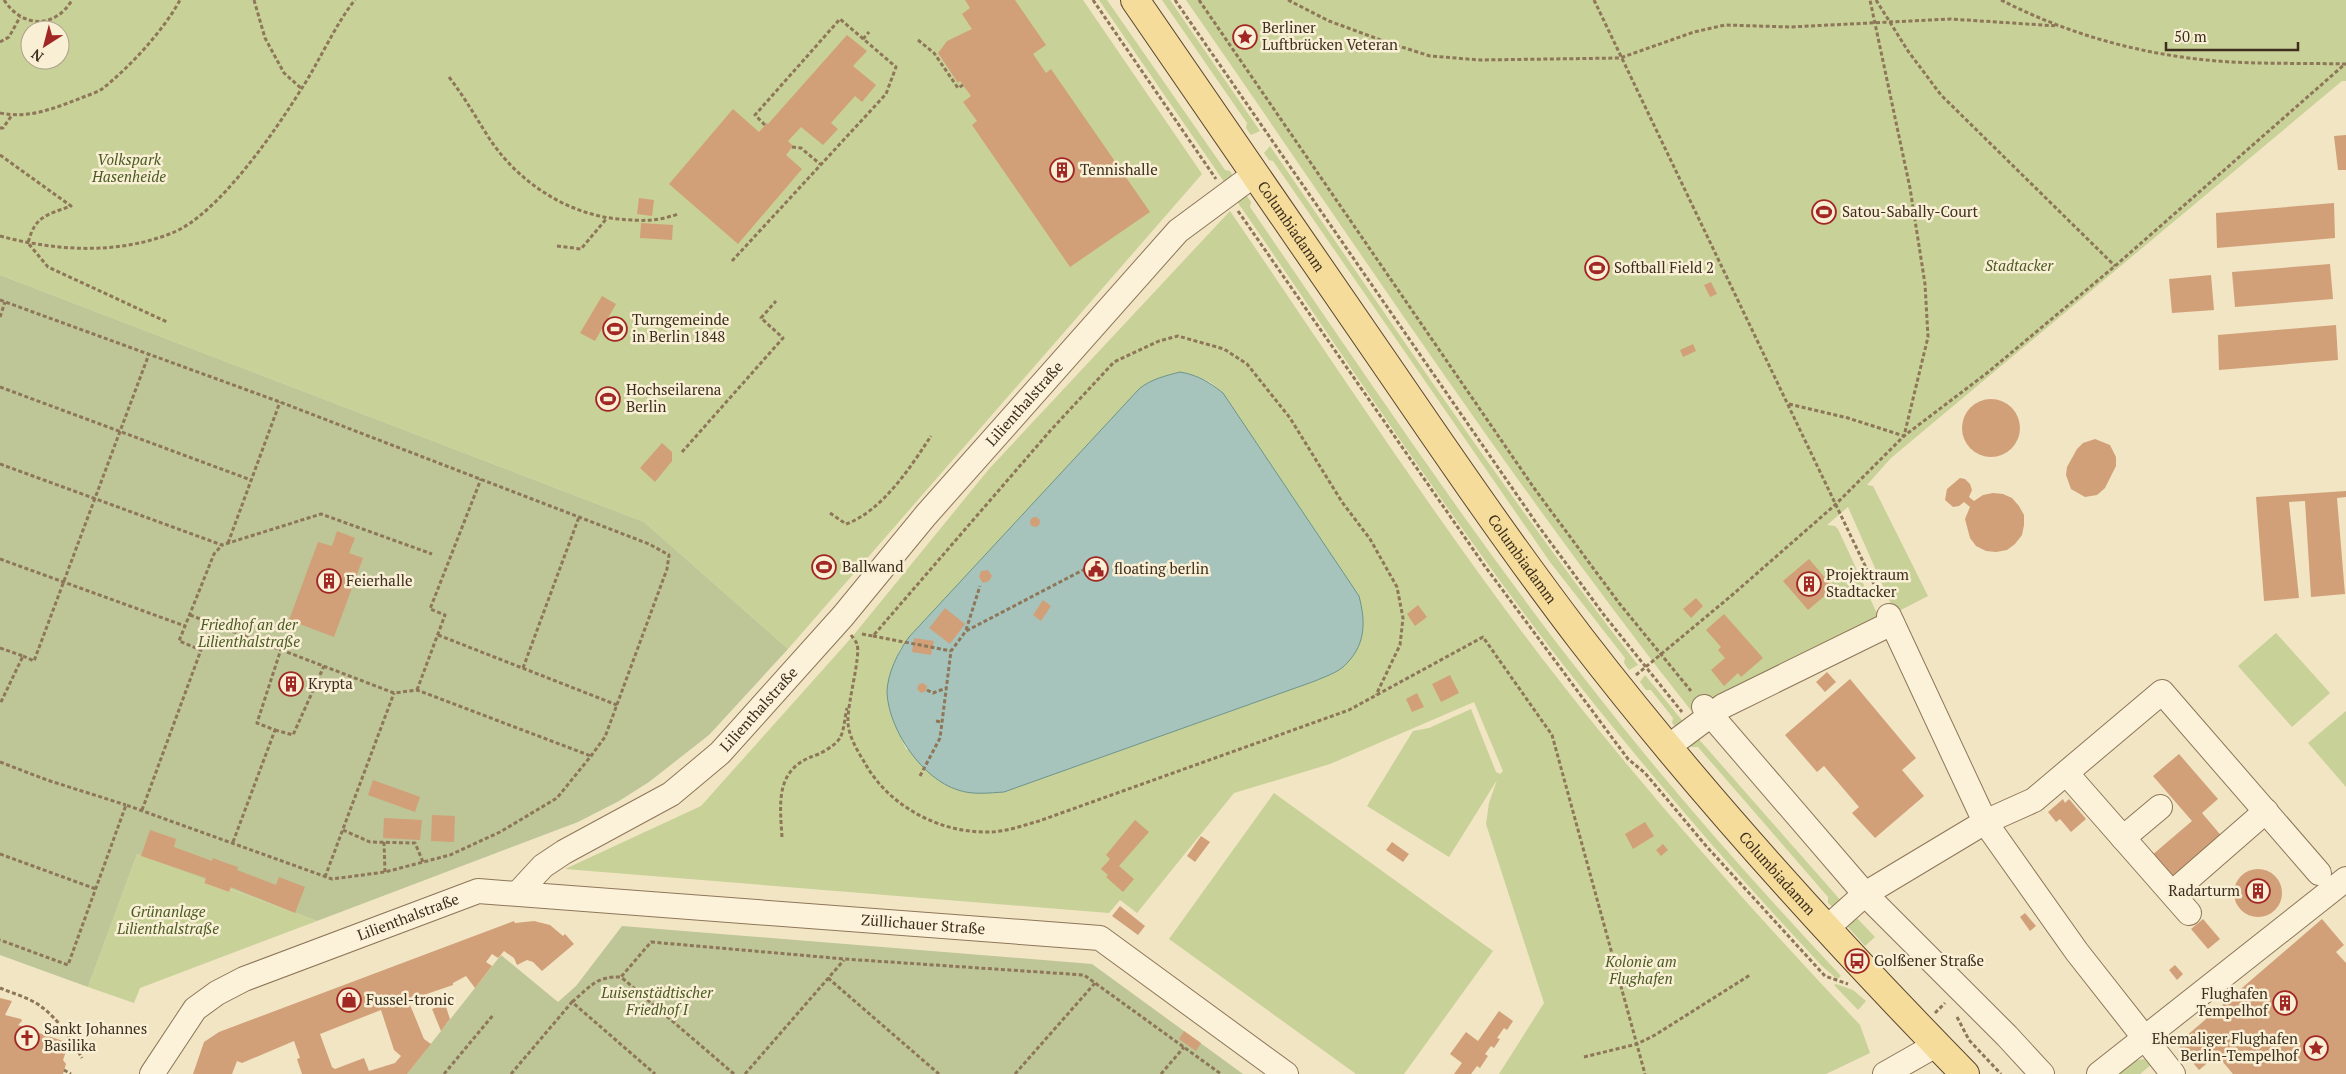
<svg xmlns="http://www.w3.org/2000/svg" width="2346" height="1074" viewBox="0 0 2346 1074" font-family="'PT Serif',serif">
<rect width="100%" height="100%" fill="#f1e5c4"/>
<g fill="#c8d197" fill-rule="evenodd">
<path d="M0,0h1083l119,174 -414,475 -144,-127 -644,-247zM30,30h30v30h-30z"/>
<polygon points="1099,0 1107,0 1225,170 1230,171 1234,178 1227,186"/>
<polygon points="1162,0 1170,0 1260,131 1251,135 1246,128 1247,123"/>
<path d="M1186,0h1160v81h-4l-451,377 -24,27 6,1 55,110 -33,17 -47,-106 -21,18 8,1 3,3 42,91 -187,93c-181,-229 -341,-474 -507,-713z"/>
<path d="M1270,146c120,174 237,351 368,519l-9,5 -5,-7 1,-5 -75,-96 -277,-401 -4,-1 -5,-7z"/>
<path d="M1246,195l5,7 -1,5c112,163 222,329 345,485 77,99 160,192 246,284l-4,3 -15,-13c-95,-101 -186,-207 -271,-317 -111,-145 -211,-299 -315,-449z"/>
<path d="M1230,211c102,149 201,302 311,446 99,129 207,249 319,368l10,28 -44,21h-327l45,-71 -58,-179 3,-21 8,-23 -48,77 -82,-51 46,-75 16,-3 42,-19 25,63 4,2 3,-3 -29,-69 -144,62 -96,29 -97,120 -17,-13 -11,13 -544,-44 136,-63 151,-169 137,-168zM1194,375l16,7 13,11 92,288 -311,111 -98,-43c-18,-44 -25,-54 -6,-100z"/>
<polygon points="2276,633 2330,693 2292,727 2238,666"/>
<polygon points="1645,675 1685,724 1677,728 1672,723 1673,718 1651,690 1646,690 1640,682"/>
<polygon points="2346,711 2346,787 2308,743"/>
<polygon points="1696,736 1843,903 1834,908 1828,903 1828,897 1698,747 1692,747 1689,744"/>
<polygon points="1274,793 1493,951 1404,1074 1356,1074 1169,939"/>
<polygon points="137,854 205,879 204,883 229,892 230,889 317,921 140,988 134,1003 88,987"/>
<polygon points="1854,915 1875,937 1865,946 1847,926"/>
<polygon points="1836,984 1853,990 1866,1001 1858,1010 1834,985"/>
<polygon points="2144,1059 2152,1064 2140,1074 2116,1074 2134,1061"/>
</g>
<g fill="#bec597">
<polygon points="0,275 644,522 788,649 709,735 649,782 619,801 578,822 317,921 137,854 88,987 0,955"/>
<polygon points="622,926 1092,964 1243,1074 407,1074 501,955 558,1002 576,986"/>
</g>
<path fill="#a6c4bc" stroke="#6c948b" d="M1180,372c18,3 29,10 43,21l136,203c7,27 7,50 -16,71 -7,6 -19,10 -28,14l-311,111c-15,1 -32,3 -46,-2 -36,-11 -69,-60 -71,-97 0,-19 11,-41 22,-56l230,-248c12,-10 26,-13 41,-17z"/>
<g fill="#d2a078" fill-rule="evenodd">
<polygon points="965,0 1015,0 1046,45 1033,54 1046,73 1051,69 1150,212 1070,267 972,125 977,121 963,102 971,96 960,81 958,83 938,53 947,41 972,29 962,14 970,8"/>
<polygon points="847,35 867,51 853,66 876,85 862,102 855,96 831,123 838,129 823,145 801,127 788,141 793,146 786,155 802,169 738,244 669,184 733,109 759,132 767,123 768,124"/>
<polygon points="2346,135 2346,170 2338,170 2334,136"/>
<polygon points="639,198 654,200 652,216 637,214"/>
<polygon points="2334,203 2335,238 2217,248 2216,213"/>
<polygon points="641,223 673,225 672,240 640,238"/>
<polygon points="2330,264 2333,299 2235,307 2232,272"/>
<polygon points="2211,275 2214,310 2172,313 2169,279"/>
<polygon points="1711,282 1717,294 1710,297 1704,285"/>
<polygon points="602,296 616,304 595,341 580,333"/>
<polygon points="2336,325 2338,360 2219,370 2218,335"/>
<polygon points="1693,344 1696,351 1683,357 1680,350"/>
<circle cx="1991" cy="428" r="29"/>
<polygon points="2095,439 2110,445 2116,457 2116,466 2105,488 2097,495 2085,497 2071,489 2066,475 2067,467 2077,449 2083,443"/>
<polygon points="662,443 672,452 672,461 655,482 640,468"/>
<polygon points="1960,478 1965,479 1970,484 1972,490 1969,497 1974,501 1983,495 1993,493 2003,494 2012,498 2019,506 2024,515 2024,525 2022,535 2015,544 2007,550 1996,552 1986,551 1976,546 1970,538 1965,519 1970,507 1964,502 1959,506 1953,507 1945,500 1947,489"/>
<polygon points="2346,491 2346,497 2337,498 2345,594 2311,597 2305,501 2289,502 2299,598 2264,601 2256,497"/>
<circle cx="1035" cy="522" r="5"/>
<polygon points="337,531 355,538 349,553 363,558 334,637 289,620 318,542 332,546"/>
<polygon points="1809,559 1834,588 1808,610 1783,581"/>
<polygon points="988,570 992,576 989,581 983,583 979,577 981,571"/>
<polygon points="1696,598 1703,606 1691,618 1683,609"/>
<polygon points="1043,600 1051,606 1041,621 1033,615"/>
<polygon points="1418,605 1427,617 1415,626 1407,614"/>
<polygon points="945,608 965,624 950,644 929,628"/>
<polygon points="1724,614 1763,658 1741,677 1738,673 1724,686 1711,670 1725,658 1718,650 1721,647 1706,630"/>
<polygon points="914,638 934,641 931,655 912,652"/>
<polygon points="1827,672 1836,682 1825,692 1816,682"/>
<polygon points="285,673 302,679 296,694 286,689 285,691 281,689"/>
<polygon points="1450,675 1459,693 1441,702 1432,684"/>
<polygon points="1850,679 1916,758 1902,770 1924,796 1875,838 1852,813 1859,807 1824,766 1817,772 1785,735"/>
<polygon points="923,683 927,686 926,691 921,693 917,689 919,684"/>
<polygon points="1417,693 1424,707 1412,712 1406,699"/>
<polygon points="2179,754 2218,799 2202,813 2224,839 2174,882 2151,856 2192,821 2153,776"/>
<polygon points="373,780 420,797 415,812 368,795"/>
<polygon points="2063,799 2065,803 2069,799 2086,819 2071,832 2060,819 2056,822 2048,812"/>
<polygon points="432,815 455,816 454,842 431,841"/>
<polygon points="384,818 422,820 420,840 383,838"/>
<polygon points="1135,820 1149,832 1119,866 1134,879 1123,892 1106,877 1108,875 1101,869 1110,859 1106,855"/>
<polygon points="1645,822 1654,836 1633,849 1625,834"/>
<polygon points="150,830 176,839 174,847 212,861 213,858 226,863 238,867 237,870 276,885 279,877 305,887 295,913 231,887 229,892 204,883 206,878 141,856"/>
<polygon points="1201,836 1210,842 1195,862 1187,856"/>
<polygon points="1392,842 1409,854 1403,862 1386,850"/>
<polygon points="1663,844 1668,850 1661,856 1656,850"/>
<circle cx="2258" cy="893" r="24"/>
<polygon points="1120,906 1145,926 1138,935 1112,916"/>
<polygon points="2025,913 2036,926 2030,931 2020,917"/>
<polygon points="2203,919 2220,939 2208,949 2191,929"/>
<polygon points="2322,919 2344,945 2336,952 2346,963 2346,1074 2233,1074 2217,1055 2199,1070 2177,1044"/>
<path d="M514,921l1,2 19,-2 16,4 13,11 2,-2 9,10 -32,27 -9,-9 -6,-2 -10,5 -3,-7 -10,-7 -6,7 -6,-4 -6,8 6,4 -17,22 -9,-12 -13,7v2l-41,14 -3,4 4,9 11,27 7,5 -24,30h-105l-5,-15 3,-1 -6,-17 -52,22 -5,-2 -5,13h-39l11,-32 15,-10zM381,1010l13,40 7,6 -6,7 -26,8 -5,-13 -29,11 -3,-2 -12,-33z"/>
<polygon points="2175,965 2183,974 2177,980 2169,970"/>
<polygon points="0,998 12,1001 5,1015 21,1019 22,1021 18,1025 31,1030 31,1028 33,1031 69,1043 63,1060 66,1064 63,1074 0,1074"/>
<polygon points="445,1004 450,1019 441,1031 432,1009"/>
<polygon points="1499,1011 1513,1021 1507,1030 1504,1028 1497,1038 1500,1039 1494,1048 1491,1046 1485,1054 1488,1056 1480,1068 1477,1066 1471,1074 1454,1074 1462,1063 1450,1054 1466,1032 1478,1041"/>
<polygon points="1184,1031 1201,1043 1196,1051 1179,1039"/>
</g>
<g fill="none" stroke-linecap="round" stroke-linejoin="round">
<g stroke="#8e7659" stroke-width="26">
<g id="minor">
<polyline points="1889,616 1985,822 2077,952 2173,1074"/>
<polyline points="1704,707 1865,894 2007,1036 2042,1074"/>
<polyline points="1668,747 1723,706 1892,623"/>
<polyline points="2067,774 2189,913"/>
<polyline points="2123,838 2160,807"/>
<path id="s1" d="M518,893l25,-27 21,-14 107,-58 49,-41 123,-137 83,-101 252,-284 77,-57"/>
<polyline points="2172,893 2266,811"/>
<polyline points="1827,928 1865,894 1985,822 2034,800 2162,692 2319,873"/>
<path id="s2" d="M152,1074l43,-65 22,-16 27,-14 234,-88 622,47 186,136"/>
<polyline points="1885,1074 1936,1045"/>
<polyline points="2099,1074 2346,879"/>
</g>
</g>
<g stroke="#5b442d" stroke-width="30">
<g id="major">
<path id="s3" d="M1135,0c84,122 168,244 252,366 63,92 126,184 194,273 118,153 248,296 384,435"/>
</g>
</g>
<g stroke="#8e7659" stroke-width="3" stroke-dasharray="4 2.5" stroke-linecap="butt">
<path d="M4,0c18,28 51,29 68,0"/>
<polyline points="254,0 265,38 284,73 302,89"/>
<polyline points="1093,0 1216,179"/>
<polyline points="1175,0 1537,524 1604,615 1682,712"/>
<polyline points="1199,0 1534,488 1619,603 1691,691"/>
<polyline points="1288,0 1329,21 1389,43 1430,56 1480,60 1620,58 1694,32 1725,25 1790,27 1950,19 2058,26"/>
<polyline points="1594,0 1881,599"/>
<polyline points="1876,0 1908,51 1941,95 2115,266"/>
<path d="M2001,0c73,37 149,57 230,62 38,2 77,1 115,2"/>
<polyline points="863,39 869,32"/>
<polyline points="918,40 934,53 958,88 963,85"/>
<polyline points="0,42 9,37 20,17"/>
<path d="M449,77c16,21 26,39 40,61 28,43 77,76 129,81 24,2 37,3 60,-5"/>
<path d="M0,113c29,6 55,-5 81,-15 7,-3 15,-5 21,-9 28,-22 61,-58 78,-89"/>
<polyline points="0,128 3,128 12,115"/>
<polyline points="792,147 801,148 820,164"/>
<path d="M0,155l71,51c-25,9 -36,10 -43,37l20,24 119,55"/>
<polyline points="1238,211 1484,565 1628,759 1645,773 1707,847 1825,976 1848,984"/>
<path d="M0,236c56,15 117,19 172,-3 46,-18 104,-103 130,-145 17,-26 34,-65 53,-88"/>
<polyline points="557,246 581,249 607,218"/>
<polyline points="732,261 886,94 896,67 840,19 755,115 765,125"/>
<polyline points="0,300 280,402 649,544 669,555 667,569 605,737 591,756 557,798 500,832 450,855 385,872 332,879 126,805 68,965 0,940"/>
<polyline points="0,317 5,302"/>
<polyline points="0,387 251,480"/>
<polyline points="1789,404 1848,418 1904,436 1928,337 1925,284 1910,188 1870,0"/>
<polyline points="682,452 783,338 761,318 776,301"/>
<polyline points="0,464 222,545 321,514 432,554"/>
<path d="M830,513l16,11c36,-13 64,-56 85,-88"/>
<polyline points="228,543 280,402"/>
<polyline points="0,559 185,626"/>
<polyline points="190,615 394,693 417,690 591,756"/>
<polyline points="966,630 980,586"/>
<polyline points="862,634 873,636 1050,431 1114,362 1159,341 1178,336 1224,349 1247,364 1290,418 1342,502 1370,539 1397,587 1403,618 1400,645 1376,695"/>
<polyline points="438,635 617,705"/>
<path d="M851,635c2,3 5,6 6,9 4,13 -10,59 -9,79 1,15 11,30 18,42 23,40 70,66 117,67 20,1 38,-6 56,-11l310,-111 134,-73 69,98 93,339"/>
<polyline points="873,636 951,651"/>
<polyline points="0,648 23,656 0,704"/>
<polyline points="23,656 34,661 149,354"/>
<polyline points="523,668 579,517"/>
<polyline points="1636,675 1731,596 1835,505 1904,436 1987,373 2115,266 2345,64"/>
<polyline points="417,690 445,615 430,609 481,479"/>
<polyline points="927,690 933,693 946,688"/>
<polyline points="936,721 942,722"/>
<polyline points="275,730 293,735 324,666"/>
<polyline points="0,762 47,780 126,805"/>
<polyline points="920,776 940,738 951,651 966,631 1085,569"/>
<polyline points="142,810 201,650 179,641 214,554 222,545"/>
<polyline points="343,830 370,842 415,843 423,862"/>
<path d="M782,837c-2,-32 -7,-66 29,-80 9,-3 23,-10 29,-19 4,-7 5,-22 7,-30"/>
<polyline points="233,842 275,730 257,723 281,649"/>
<polyline points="384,842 385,872"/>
<polyline points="0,854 96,889"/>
<polyline points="325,877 394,693"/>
<polyline points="828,978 939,1074"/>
<path d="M0,988c14,6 31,10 43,20 16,12 29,33 39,50"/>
<path d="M572,1002c18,-15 24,-26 49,-25"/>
<polyline points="1935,1013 1945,1003"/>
<polyline points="1957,1017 1969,1040 2001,1074"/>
<polyline points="1584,1057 1637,1044 1655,1035 1750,975"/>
<polyline points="64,1070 71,1074"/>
<polyline points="444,1074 494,1014"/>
<polyline points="511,1074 572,1002 655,1074"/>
<polyline points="734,1074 621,977 651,942 845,959 1084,975 1221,1074"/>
<polyline points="745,1074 844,960"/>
<polyline points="1015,1074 1095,983"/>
<polyline points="1161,1074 1184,1047"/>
</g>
<use href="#minor" stroke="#fbf2d9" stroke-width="24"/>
<use href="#major" stroke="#f6dc9a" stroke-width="28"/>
</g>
<defs>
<g id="sight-ring" transform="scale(1.25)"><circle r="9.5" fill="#f8efd5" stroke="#a12724" stroke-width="1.5"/><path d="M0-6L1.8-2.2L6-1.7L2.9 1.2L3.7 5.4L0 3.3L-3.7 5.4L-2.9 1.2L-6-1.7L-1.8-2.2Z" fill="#a12724"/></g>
<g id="building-ring" transform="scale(1.25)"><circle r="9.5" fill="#f8efd5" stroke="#a12724" stroke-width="1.5"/><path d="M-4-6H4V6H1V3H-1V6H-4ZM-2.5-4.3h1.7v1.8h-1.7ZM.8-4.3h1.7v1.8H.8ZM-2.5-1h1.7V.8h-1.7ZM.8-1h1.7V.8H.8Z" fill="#a12724"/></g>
<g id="stadium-ring" transform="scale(1.25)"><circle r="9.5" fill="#f8efd5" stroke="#a12724" stroke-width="1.5"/><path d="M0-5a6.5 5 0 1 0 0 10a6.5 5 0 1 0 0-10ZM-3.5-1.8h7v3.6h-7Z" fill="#a12724"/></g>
<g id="civic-ring" transform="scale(1.25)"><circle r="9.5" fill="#f8efd5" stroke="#a12724" stroke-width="1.5"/><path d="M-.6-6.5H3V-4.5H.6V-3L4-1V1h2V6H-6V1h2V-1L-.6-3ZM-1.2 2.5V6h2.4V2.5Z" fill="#a12724"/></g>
<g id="bus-ring" transform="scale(1.25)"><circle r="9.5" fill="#f8efd5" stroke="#a12724" stroke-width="1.5"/><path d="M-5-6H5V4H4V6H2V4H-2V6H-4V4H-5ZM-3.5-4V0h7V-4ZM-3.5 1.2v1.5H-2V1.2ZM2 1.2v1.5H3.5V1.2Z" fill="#a12724"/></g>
<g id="shop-ring" transform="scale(1.25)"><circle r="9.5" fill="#f8efd5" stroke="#a12724" stroke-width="1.5"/><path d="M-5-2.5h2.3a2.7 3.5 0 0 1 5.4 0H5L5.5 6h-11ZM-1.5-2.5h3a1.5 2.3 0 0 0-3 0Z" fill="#a12724"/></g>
<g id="church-ring" transform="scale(1.25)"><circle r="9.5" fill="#f8efd5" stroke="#a12724" stroke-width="1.5"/><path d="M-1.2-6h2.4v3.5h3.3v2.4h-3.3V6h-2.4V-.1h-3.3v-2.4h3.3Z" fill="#a12724"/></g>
</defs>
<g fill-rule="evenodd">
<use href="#sight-ring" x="1245" y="37"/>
<use href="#building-ring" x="1062" y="170"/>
<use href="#stadium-ring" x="1824" y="212"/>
<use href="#stadium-ring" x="1597" y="268"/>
<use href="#stadium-ring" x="615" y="329"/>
<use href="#stadium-ring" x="608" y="399"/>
<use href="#stadium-ring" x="824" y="567"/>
<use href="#civic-ring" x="1096" y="569"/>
<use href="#building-ring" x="329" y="581"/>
<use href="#building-ring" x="1809" y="584"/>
<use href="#building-ring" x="291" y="684"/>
<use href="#building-ring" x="2258" y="891"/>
<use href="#bus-ring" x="1857" y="961"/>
<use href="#shop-ring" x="349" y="1000"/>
<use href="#building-ring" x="2285" y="1003"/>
<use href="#church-ring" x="27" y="1038"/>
<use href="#sight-ring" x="2316" y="1048"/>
</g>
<g text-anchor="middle" stroke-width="5" stroke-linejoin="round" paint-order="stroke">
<g font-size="15" fill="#3d2e1e" stroke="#f8efd5" text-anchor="start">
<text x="1262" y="33">Berliner<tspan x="1262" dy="17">Luftbrücken Veteran</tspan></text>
<text x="1080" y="175">Tennishalle</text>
<text x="1842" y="217">Satou-Sabally-Court</text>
<text x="1614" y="273">Softball Field 2</text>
<text x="632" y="325">Turngemeinde<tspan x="632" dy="17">in Berlin 1848</tspan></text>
<text x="626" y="395">Hochseilarena<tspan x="626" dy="17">Berlin</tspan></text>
<text x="842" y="572">Ballwand</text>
<text x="1114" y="574">floating berlin</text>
<text x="1826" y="580">Projektraum<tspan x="1826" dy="17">Stadtacker</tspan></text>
<text x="346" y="586">Feierhalle</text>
<text x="308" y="689">Krypta</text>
<text x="2240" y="896" text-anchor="end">Radarturm</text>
<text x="1874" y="966">Golßener Straße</text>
<text x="2268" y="999" text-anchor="end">Flughafen<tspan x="2268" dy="17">Tempelhof</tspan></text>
<text x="366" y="1005">Fussel-tronic</text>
<text x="44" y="1034">Sankt Johannes<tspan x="44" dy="17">Basilika</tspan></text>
<text x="2298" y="1044" text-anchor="end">Ehemaliger Flughafen<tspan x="2298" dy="17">Berlin-Tempelhof</tspan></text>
</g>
<g font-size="15" font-style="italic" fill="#4b5b23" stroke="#f8efd5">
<text x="129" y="165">Volkspark<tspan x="129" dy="17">Hasenheide</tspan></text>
<text x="2019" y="271">Stadtacker</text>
<text x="249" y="630">Friedhof an der<tspan x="249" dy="17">Lilienthalstraße</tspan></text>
<text x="168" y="917">Grünanlage<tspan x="168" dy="17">Lilienthalstraße</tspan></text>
<text x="1641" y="967">Kolonie am<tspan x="1641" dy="17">Flughafen</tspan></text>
<text x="657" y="998">Luisenstädtischer<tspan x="657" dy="17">Friedhof I</tspan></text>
</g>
<g font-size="15" fill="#3d2e1e" stroke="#f8efd5">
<text dy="5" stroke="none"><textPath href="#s3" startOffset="275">Columbiadamm</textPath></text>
<text dy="5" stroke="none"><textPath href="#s1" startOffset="711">Lilienthalstraße</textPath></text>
<text dy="5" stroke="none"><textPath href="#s3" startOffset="680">Columbiadamm</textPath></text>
<text dy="5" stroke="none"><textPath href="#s1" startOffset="306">Lilienthalstraße</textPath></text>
<text dy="5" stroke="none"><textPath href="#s3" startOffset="1085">Columbiadamm</textPath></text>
<text dy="5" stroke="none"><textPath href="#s2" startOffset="311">Lilienthalstraße</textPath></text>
<text dy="5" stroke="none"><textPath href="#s2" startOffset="832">Züllichauer Straße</textPath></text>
</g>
</g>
<g transform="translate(45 45) rotate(216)"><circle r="24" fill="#f8efd5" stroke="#ada28c"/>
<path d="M0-4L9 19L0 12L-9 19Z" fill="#a12724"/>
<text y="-8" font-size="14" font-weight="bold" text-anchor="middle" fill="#3d2e1e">N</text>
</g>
<path d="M2166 42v8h132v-8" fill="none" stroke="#3d2e1e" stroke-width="2.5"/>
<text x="2174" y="42" font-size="15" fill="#3d2e1e" stroke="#f8efd5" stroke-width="4" paint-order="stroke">50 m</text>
</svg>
